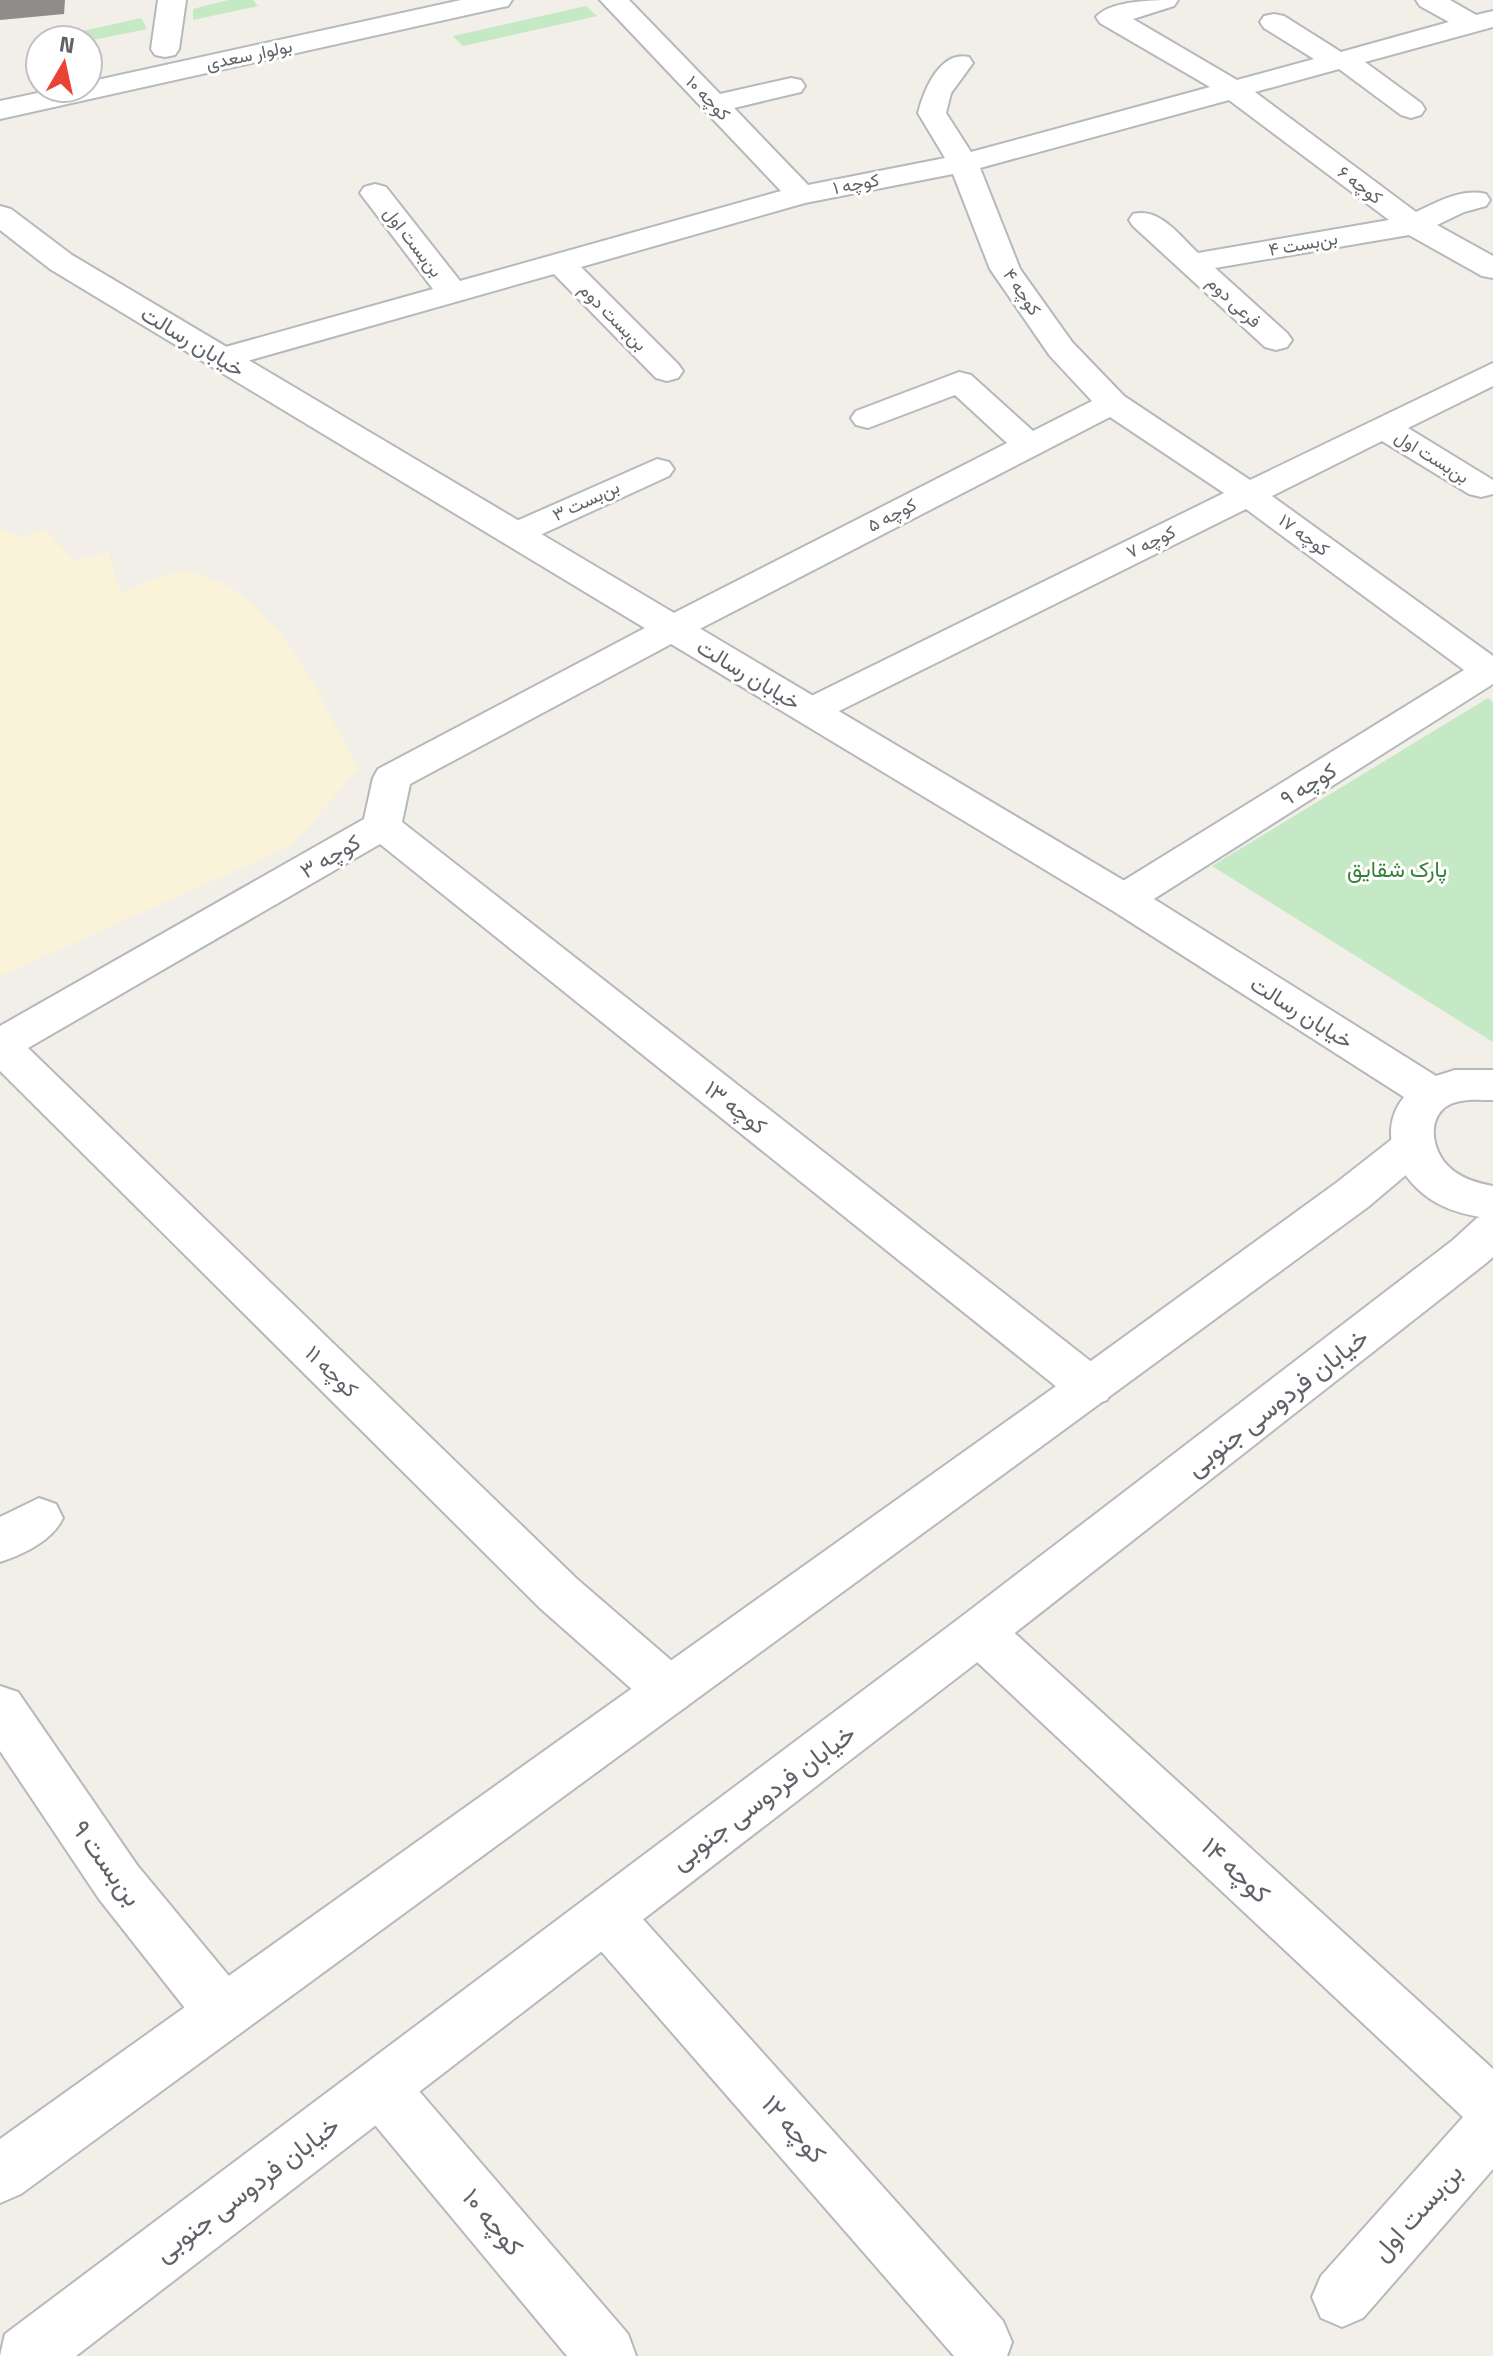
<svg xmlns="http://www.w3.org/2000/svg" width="1493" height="2356" viewBox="0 0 1493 2356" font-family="'Titillium Web',Vazirmatn,sans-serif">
<rect width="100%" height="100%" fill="#f1efe8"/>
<g fill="#c5e8c5">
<polygon points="228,0 253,0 258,6 193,20 193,9"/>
<polygon points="586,6 597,16 463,46 453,36"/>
<polygon points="141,18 147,29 88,41 43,40"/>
<polygon points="1488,698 1493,702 1493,1042 1212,866"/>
</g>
<path fill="#fbf3d9" d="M0,528l19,10 26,-9 29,32 34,-9 13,41c15,-5 50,-23 64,-21 90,11 134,125 173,196l-65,77 -293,131z"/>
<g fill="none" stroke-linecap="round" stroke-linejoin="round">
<g stroke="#b5b8bc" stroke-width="4">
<g id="minor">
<polygon points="158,0 186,0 179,49 175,55 165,57 155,55 151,49"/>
<path d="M600,0h29l91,94 71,-16 10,2 4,6 -4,6 -67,16 74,77 137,-27 -27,-45c6,-23 22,-63 51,-56l4,6 -22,30 -5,20 25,39 239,-65 -110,-64 -4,-6c14,-17 60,-17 82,-17l-4,6 -41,13 104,61 77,-21 -50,-31 -4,-6 4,-6 10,-2 10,2 57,36 108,-30 -29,-16 -4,-6h34l26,15 17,-4v16l-128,35 56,41 4,6 -4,6 -10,3 -10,-3 -62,-46 -84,23 161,120c21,-10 46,-24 70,-18l4,6 -4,6 -22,6 -27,13 56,31v22l-11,-2 -73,-41 -194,33 72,65 5,7 -5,7 -11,3 -11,-3 -132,-121 -4,-6 4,-6c27,-7 47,22 65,39l191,-33 -160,-120 -249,68 40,101 52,73 52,54 126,84 243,-117v23l-85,42 85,52v14l-12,3 -12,-3 -87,-53 -110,55 221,160v28l-355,225 -14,4 -14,-4 -6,-10 6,-10 354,-219 -218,-161 -423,210 -13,4 -13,-4 -6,-8 6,-8 427,-210 -114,-76 -424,219 -276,148 -8,38 705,552 7,13 -7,13 -17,6 -17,-6 -693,-556 -352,204 549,531 110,95 8,16 -8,16 -18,6 -18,-6 -110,-97 -541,-538v-45l364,-207 9,-41 5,-9 282,-149 347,-177 -52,-48 -87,33 -12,-3 -5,-7 5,-7 103,-39 12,3 62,56 59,-30 -42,-45 -60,-87 -37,-95 -148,29 -224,64 97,97 5,7 -5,7 -11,3 -11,-3 -102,-104 -321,91 -11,3 -11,-3 -5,-7 5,-7 222,-62 -73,-96 4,-6 11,-3 11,3 74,94 321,-90z"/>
<polygon points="657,459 669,462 674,469 669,476 527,541 515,544 503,541 498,534 503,527"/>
<path d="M39,1498l17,6 7,14c-11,23 -39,36 -63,44v-45z"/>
<polygon points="979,1610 997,1617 1493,2069 1493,2169 1363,2318 1342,2327 1321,2318 1312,2297 1321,2276 1463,2117 961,1647 954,1632 961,1617"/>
<polygon points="0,1686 18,1692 137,1865 243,1993 251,2012 243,2031 223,2038 203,2031 99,1899 0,1751"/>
<polygon points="605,1891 624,1898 1003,2321 1012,2342 1007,2356 954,2356 586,1934 578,1916 586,1898"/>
<polygon points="380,2061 400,2069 628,2334 636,2356 567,2356 360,2107 351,2088 360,2069"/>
</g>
</g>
<g stroke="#b5b8bc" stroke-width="4">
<path id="tertiary" d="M0,206l11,3 61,46 1066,634 298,187 19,-6h38v30c-10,0 -22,-1 -32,1 -34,5 -33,44 -14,64 12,13 29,18 46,21v34c-16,-4 -33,-6 -48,-13 -41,-17 -73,-71 -41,-110l-294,-188 -1060,-640 -50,-39z"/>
</g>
<g stroke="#b6babf" stroke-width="4">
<g id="secondary">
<polygon points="461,0 512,0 508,6 498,8 0,119 0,101 61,88 88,88 88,82"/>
<polygon points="1411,1131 1426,1136 1433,1147 1426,1158 1368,1207 21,2194 0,2203 0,2139 1073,1374 1336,1183 1396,1136"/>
<polygon points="1493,1213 1493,1257 1485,1264 997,1647 76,2356 0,2356 5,2334 961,1617 1453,1240 1477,1218"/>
</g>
</g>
<use href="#minor" fill="#fff" fill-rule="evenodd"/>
<use href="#tertiary" fill="#fff" fill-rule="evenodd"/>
<use href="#secondary" fill="#fff" fill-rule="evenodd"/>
</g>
<polygon fill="#8f8d8a" points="0,0 65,0 64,14 0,20"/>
<g text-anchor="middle" stroke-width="6" stroke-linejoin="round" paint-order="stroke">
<g font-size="18" fill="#5f6368" stroke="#fff">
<text transform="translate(249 55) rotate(-12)" y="6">بولوار سعدی</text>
<text transform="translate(708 98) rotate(46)" y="6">کوچه ۱۰</text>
<text transform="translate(856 184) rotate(-11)" y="6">کوچه ۱</text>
<text transform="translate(1360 185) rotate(37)" y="6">کوچه ۶</text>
<text transform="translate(413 242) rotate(52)" y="6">بن‌بست اول</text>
<text transform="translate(1303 244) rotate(-10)" y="6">بن‌بست ۴</text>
<text transform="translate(1022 292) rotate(56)" y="6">کوچه ۴</text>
<text transform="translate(1234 302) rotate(43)" y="6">فرعی دوم</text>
<text transform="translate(613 317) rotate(45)" y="6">بن‌بست دوم</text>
<text transform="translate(1432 457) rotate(32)" y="6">بن‌بست اول</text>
<text transform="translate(586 501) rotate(-25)" y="6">بن‌بست ۳</text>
<text transform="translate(892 515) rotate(-27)" y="6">کوچه ۵</text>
<text transform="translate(1304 535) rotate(36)" y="6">کوچه ۱۷</text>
<text transform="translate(1151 542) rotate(-26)" y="6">کوچه ۷</text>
</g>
<g font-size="22" fill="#5f6368" stroke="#fff">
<text transform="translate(193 341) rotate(31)" y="8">خیابان رسالت</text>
<text transform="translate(749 674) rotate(31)" y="8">خیابان رسالت</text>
<text transform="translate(1308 784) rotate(-32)" y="8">کوچه ۹</text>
<text transform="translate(330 856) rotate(-30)" y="8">کوچه ۳</text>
<text transform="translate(1302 1012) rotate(32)" y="8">خیابان رسالت</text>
<text transform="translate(736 1107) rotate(38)" y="8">کوچه ۱۳</text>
<text transform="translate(332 1371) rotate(44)" y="8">کوچه ۱۱</text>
</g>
<g font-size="22" fill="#348238" stroke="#fff">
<text x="1397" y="877">پارک شقایق</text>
</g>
<g font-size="26" fill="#5f6368" stroke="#fff">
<text transform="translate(1277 1402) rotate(-38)" y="9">خیابان فردوسی جنوبی</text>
<text transform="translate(763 1797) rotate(-37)" y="9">خیابان فردوسی جنوبی</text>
<text transform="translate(107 1863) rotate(54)" y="9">بن‌بست ۹</text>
<text transform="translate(1236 1870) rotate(43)" y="9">کوچه ۱۴</text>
<text transform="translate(794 2129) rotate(48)" y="9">کوچه ۱۲</text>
<text transform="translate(247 2189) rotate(-37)" y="9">خیابان فردوسی جنوبی</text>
<text transform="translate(1417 2212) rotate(-48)" y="9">بن‌بست اول</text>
<text transform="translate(493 2222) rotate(50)" y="9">کوچه ۱۰</text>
</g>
</g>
<g transform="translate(64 64) rotate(9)"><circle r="38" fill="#ffffff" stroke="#bfc1c3" stroke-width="2"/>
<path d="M0-6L14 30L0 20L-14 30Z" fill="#ea4335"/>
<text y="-12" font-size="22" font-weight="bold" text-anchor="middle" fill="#5f6368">N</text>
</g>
</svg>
